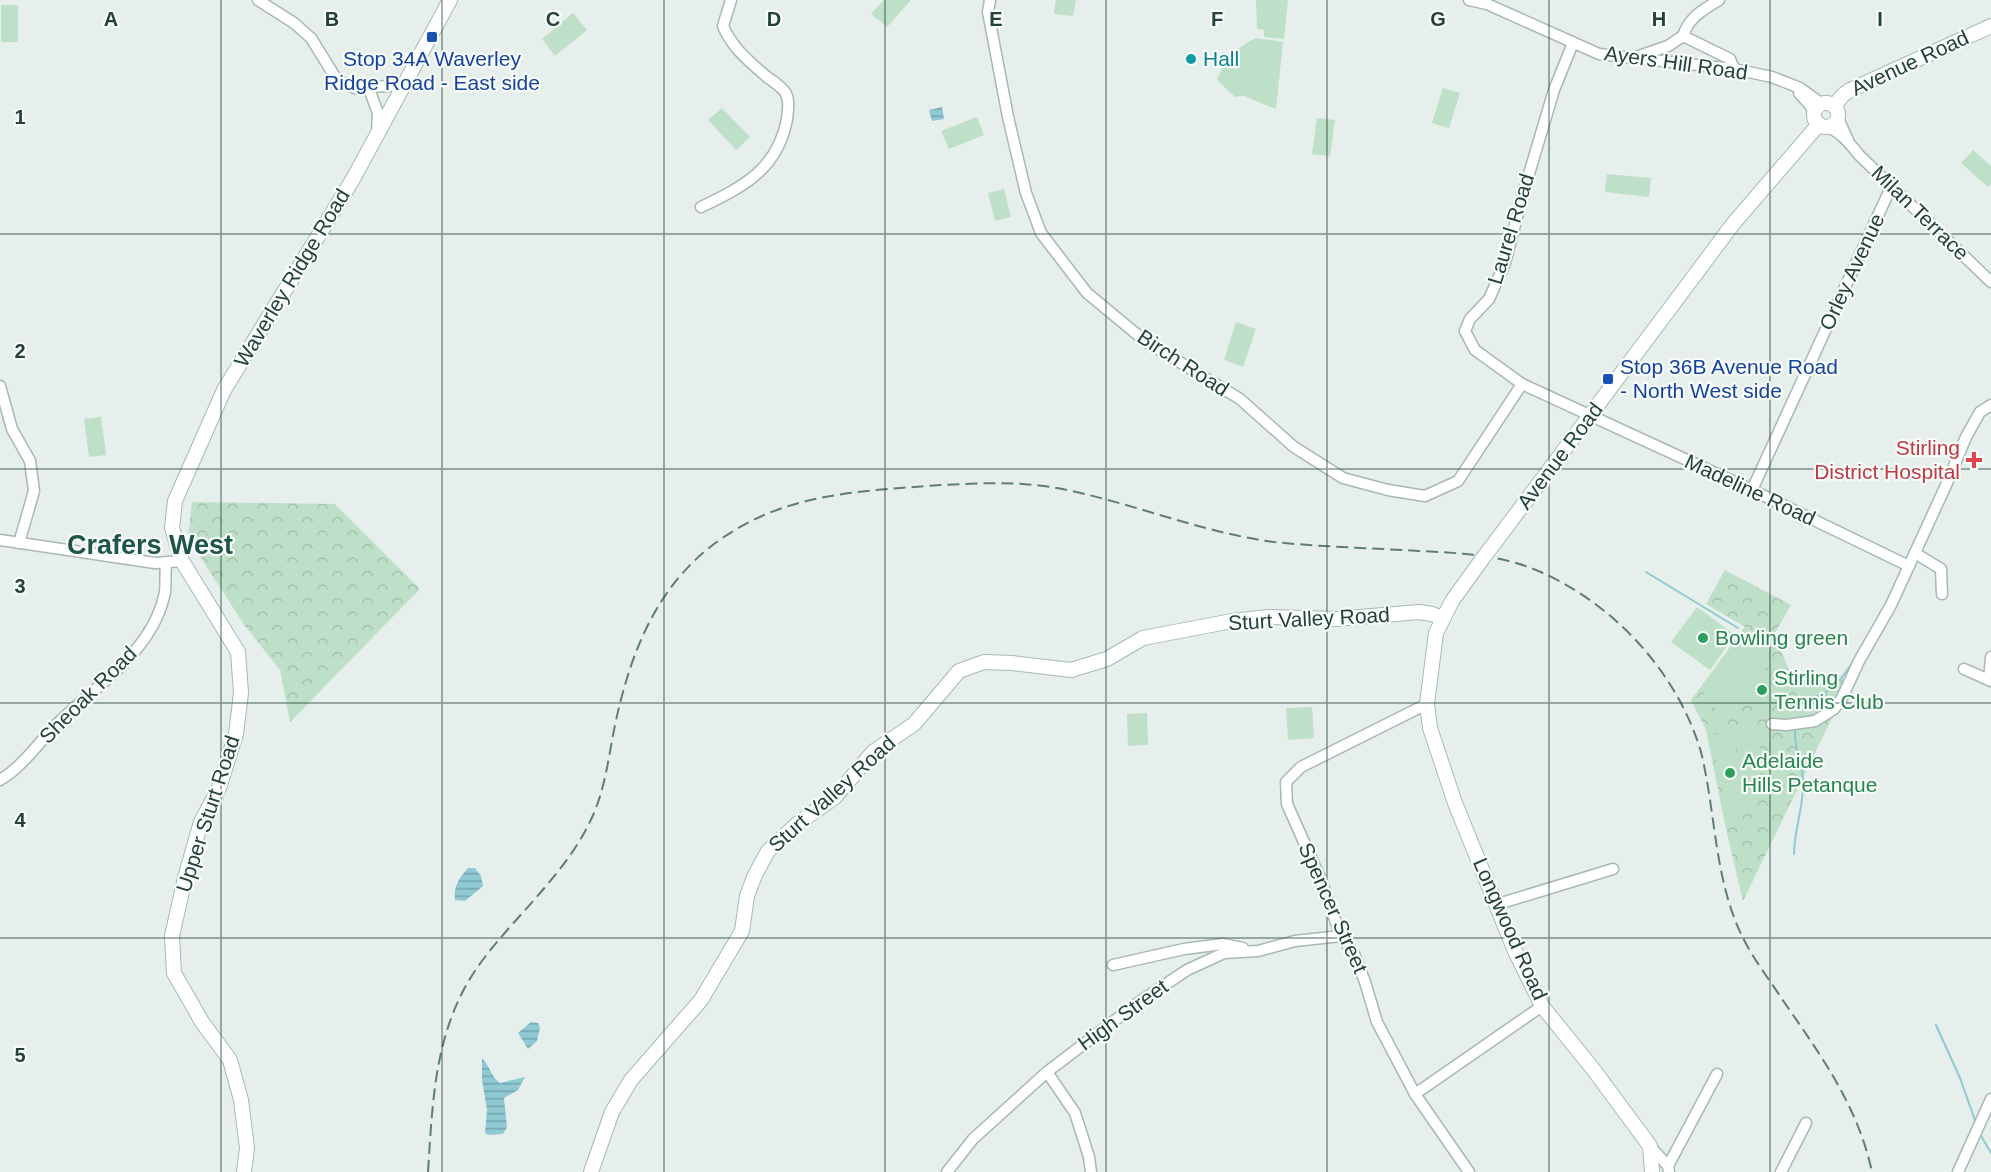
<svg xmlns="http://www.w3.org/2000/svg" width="1991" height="1172" viewBox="0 0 1991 1172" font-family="Helvetica,sans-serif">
<defs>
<pattern id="park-crowns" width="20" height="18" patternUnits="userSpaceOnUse" patternTransform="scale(1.5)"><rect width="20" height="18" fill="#bfe0c8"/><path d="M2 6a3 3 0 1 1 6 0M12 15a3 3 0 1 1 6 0" fill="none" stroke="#a4c1ad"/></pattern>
<pattern id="water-rules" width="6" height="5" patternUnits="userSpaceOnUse" patternTransform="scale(1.5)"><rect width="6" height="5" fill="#8ec9d4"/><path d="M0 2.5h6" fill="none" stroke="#74a5ad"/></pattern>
</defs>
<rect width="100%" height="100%" fill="#e6efeb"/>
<g fill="url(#park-crowns)">
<polygon points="192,502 335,504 420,589 290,722 280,670 245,626 188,538"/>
<polygon points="1725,570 1791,605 1775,633 1779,636 1778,644 1790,672 1813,685 1852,677 1743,901 1726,829 1706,730 1691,700 1745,627 1706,604"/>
</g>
<g fill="#bfe0c8">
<polygon points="884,0 911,0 887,27 871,14"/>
<polygon points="1056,0 1076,0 1073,16 1054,14"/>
<polygon points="1256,0 1288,0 1284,39 1264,37 1264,30 1257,29"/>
<rect x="1" y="5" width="17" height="37"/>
<polygon points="573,13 587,30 555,56 542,39"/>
<path d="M1256,38l27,4 -7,67 -32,-13 -9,1 -18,-17c7,-20 20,-33 39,-42z"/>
<polygon points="1443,88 1460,93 1449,128 1432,123"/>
<polygon points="722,108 750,137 736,150 708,120"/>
<polygon points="977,117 984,135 949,149 941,131"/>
<polygon points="1317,118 1335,120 1330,156 1312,154"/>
<polygon points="1973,150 1991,166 1991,184 1988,187 1961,163"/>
<polygon points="1607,174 1651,178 1649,197 1605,192"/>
<polygon points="1004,189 1011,217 995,221 988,193"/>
<polygon points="1236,322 1256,329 1243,367 1224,360"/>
<polygon points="101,417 106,455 89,457 84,419"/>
<polygon points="1697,607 1735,635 1710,670 1671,642"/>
<polygon points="1744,640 1771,661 1750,689 1723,668"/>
<polygon points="1722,669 1749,690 1728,718 1701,697"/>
<polygon points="1765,671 1779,681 1758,709 1744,699"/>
<polygon points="1312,707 1314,738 1288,740 1286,708"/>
<polygon points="1147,713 1148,745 1128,746 1127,714"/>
<polygon points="1755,728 1763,764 1747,767 1739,731"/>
<polygon points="1732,731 1749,810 1727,814 1711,735"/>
</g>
<g fill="url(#water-rules)">
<polygon points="942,107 944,119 932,121 929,110"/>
<path d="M468,868h7l6,8 2,10 -18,15 -10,-1c-2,-13 4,-22 13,-32z"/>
<polygon points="531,1022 538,1023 540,1028 537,1041 528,1049 518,1033"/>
<path d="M482,1058c8,8 9,19 18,25l25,-6 -7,13 -14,8 3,29 -4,7 -14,1 -4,-2 2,-23 -5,-30z"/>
</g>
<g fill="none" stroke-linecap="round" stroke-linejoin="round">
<g stroke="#8ec9d4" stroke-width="2">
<polyline points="1646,572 1738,628"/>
<path d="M1811,698c23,-7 29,-17 42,-36"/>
<path d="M1794,854c0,-25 11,-51 9,-76 -1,-16 -9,-30 -8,-47"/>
<polyline points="1936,1025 1960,1078 1976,1123"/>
<polyline points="1980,1134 1991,1153"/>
</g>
<g stroke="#a8b8b2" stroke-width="13">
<g id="street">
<polyline points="258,0 294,23 311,38 337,80 355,88 404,85"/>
<polyline points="990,0 988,12 1008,117 1026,193 1041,233 1087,293 1145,341 1240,399 1294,447 1343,478 1388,490 1425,496 1458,481 1522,384"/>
<polyline points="1469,0 1487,4 1599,54 1734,69 1772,77 1800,88 1822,104"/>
<path d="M1719,0c-16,10 -30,17 -36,36l47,23 4,10"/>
<polyline points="1573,43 1554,90 1523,194 1505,263 1489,299 1470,319 1465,331 1475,350 1522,384 1752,490 1909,566"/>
<polyline points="1636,57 1668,46 1683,36"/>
<polyline points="369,89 378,113 377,133"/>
<polyline points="1799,93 1810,105 1814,113"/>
<polyline points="1837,116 1848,140"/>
<path d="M1826,126c15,6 24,18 34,30l131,126"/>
<path d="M701,207c42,-20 77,-38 86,-88 1,-9 3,-19 -2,-27 -4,-5 -12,-11 -18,-15 -17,-15 -35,-29 -44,-51l8,-26"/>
<polyline points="0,386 12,429 30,461 34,491 19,543"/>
<polyline points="1752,490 1892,185"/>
<polyline points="0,540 155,563 182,561"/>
<polyline points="1915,553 1941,569 1942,594"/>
<polyline points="1964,669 1991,681"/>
<polyline points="1989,680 1991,657"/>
<polyline points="1427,704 1301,767 1286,782 1287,804 1320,878 1341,936 1355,956 1365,982 1377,1022 1415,1094 1469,1172"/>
<polyline points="1772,724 1787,725 1815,721 1834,709 1842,698 1859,661 1891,605 1947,483 1966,437 1980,412 1991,405"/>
<path d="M0,780c25,-15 39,-39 59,-58 39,-38 95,-72 106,-130 1,-9 0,-19 1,-28"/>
<polyline points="1495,905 1613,869"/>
<polyline points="1113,965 1184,949 1223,944 1243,948"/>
<polyline points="1047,1072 1075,1113 1089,1157 1091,1172"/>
<polyline points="1415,1094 1542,1006"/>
<polyline points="1650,1146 1668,1166 1669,1172"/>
<polyline points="1668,1166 1717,1074"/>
<polyline points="947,1172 973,1139 1047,1072 1135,1005 1187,970 1224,953 1258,951 1295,941 1341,936"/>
<polyline points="1781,1172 1806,1123"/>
<polyline points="1958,1172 1991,1099"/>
</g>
</g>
<g stroke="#a4bbb3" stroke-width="16">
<g id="secondary">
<circle cx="1826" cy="115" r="12"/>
<polyline points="1834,106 1843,95 1850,90 1991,26"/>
<polyline points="1496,541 1733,224 1819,124"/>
<polyline points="1483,558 1452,601 1436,633 1427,704 1430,728 1455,803 1515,951 1542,1006 1593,1069 1650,1146 1652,1172"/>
<polyline points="244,1172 247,1148 241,1100 230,1060 202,1022 174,973 172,936 185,878 201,822 219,788 236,734 241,693 238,652 182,561 172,528 175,501 224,390 353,179 450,0"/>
<polyline points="591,1172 612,1112 631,1080 701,1000 742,931 747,896 755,875 768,851 797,824 835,797 873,752 914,724 959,671 984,662 1012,663 1071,670 1107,659 1143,638 1232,621 1268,617 1336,619 1419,612 1432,614 1442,618"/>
</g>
</g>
<use href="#street" stroke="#fff" stroke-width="10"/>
<use href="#secondary" stroke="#fff" stroke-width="14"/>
<path stroke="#5f7d75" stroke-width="2" stroke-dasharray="12 6" stroke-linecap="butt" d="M428,1172c5,-78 7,-151 57,-215 37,-48 85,-88 109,-144 12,-29 15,-59 21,-88 17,-80 47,-152 120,-195 59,-36 126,-39 192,-44 49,-3 97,-6 145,5 68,15 133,42 202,51 48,5 97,6 145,9 43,2 85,4 124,22 74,34 135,101 158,179 15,61 13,128 42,186 11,22 26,41 39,61 38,55 76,107 90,173"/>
<g stroke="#a4bbb3" stroke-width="16" stroke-linecap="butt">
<polyline id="secondary-bridge" points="1483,558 1496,541"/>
</g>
<use href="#secondary-bridge" stroke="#fff" stroke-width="14"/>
</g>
<path fill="none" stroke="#24423a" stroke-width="1.5" stroke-opacity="0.55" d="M221,0v1172M442,0v1172M664,0v1172M885,0v1172M1106,0v1172M1327,0v1172M1549,0v1172M1770,0v1172M0,234h1991M0,469h1991M0,703h1991M0,938h1991"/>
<g fill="#1a4fb4" stroke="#f7fbf9" stroke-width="2">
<rect x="426" y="31" width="12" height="12" rx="3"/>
<rect x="1602" y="373" width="12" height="12" rx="3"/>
</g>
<circle fill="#0f9aa8" stroke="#f7fbf9" stroke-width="2" cx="1191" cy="59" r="6"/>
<path fill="#e0444e" stroke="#f7fbf9" stroke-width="2" d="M1971 451h6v6h6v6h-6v6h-6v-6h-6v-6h6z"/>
<g fill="#2e9e5b" stroke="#f7fbf9" stroke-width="2">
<circle cx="1703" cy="638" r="6"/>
<circle cx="1762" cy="690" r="6"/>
<circle cx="1730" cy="773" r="6"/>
</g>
<g text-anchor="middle" stroke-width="4.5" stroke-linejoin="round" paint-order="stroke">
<g font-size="21" fill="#164399" stroke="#f7fbf9">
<text x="432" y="66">Stop 34A Waverley<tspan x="432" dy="24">Ridge Road - East side</tspan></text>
<text x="1620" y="374" text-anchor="start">Stop 36B Avenue Road<tspan x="1620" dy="24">- North West side</tspan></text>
</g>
<g font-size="21" fill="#0d838f" stroke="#f7fbf9" text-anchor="start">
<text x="1203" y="66">Hall</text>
</g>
<g font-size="21" fill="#24423a" stroke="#f7fbf9">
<text transform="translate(1676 63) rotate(8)" y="7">Ayers Hill Road</text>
<text transform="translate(1910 63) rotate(-25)" y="7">Avenue Road</text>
<text transform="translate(1920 213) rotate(44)" y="7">Milan Terrace</text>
<text transform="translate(1511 229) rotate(-73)" y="7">Laurel Road</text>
<text transform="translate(1852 272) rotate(-65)" y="7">Orley Avenue</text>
<text transform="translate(292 278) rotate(-59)" y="7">Waverley Ridge Road</text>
<text transform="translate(1183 363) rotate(33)" y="7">Birch Road</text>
<text transform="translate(1560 456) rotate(-53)" y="7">Avenue Road</text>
<text transform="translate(1750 490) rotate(25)" y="7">Madeline Road</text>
<text transform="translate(1309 619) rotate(-3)" y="7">Sturt Valley Road</text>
<text transform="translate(88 695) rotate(-45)" y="7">Sheoak Road</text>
<text transform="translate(832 794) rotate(-42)" y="7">Sturt Valley Road</text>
<text transform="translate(208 814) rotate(-72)" y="7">Upper Sturt Road</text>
<text transform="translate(1333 908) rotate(66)" y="7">Spencer Street</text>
<text transform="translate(1510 929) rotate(66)" y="7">Longwood Road</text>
<text transform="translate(1123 1015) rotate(-36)" y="7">High Street</text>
</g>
<g font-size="21" fill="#be3a42" stroke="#f7fbf9" text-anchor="end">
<text x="1960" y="455">Stirling<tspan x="1960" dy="24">District Hospital</tspan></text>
</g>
<g font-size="21" fill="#27864d" stroke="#f7fbf9" text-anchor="start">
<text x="1715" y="645">Bowling green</text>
<text x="1774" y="685">Stirling<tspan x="1774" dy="24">Tennis Club</tspan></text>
<text x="1742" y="768">Adelaide<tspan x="1742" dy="24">Hills Petanque</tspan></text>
</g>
<g font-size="27" font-weight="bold" fill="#1f5548" stroke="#f7fbf9">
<text x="150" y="554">Crafers West</text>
</g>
</g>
<g font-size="20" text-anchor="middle" font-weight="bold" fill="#24423a" stroke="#f7fbf9" stroke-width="4.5" stroke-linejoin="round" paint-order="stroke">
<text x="111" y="26">A</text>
<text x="332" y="26">B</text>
<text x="553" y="26">C</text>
<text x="774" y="26">D</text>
<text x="996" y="26">E</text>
<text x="1217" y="26">F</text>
<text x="1438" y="26">G</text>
<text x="1659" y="26">H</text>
<text x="1880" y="26">I</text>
<text x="20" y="124">1</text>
<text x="20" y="358">2</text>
<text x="20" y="593">3</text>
<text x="20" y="827">4</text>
<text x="20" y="1062">5</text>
</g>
</svg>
